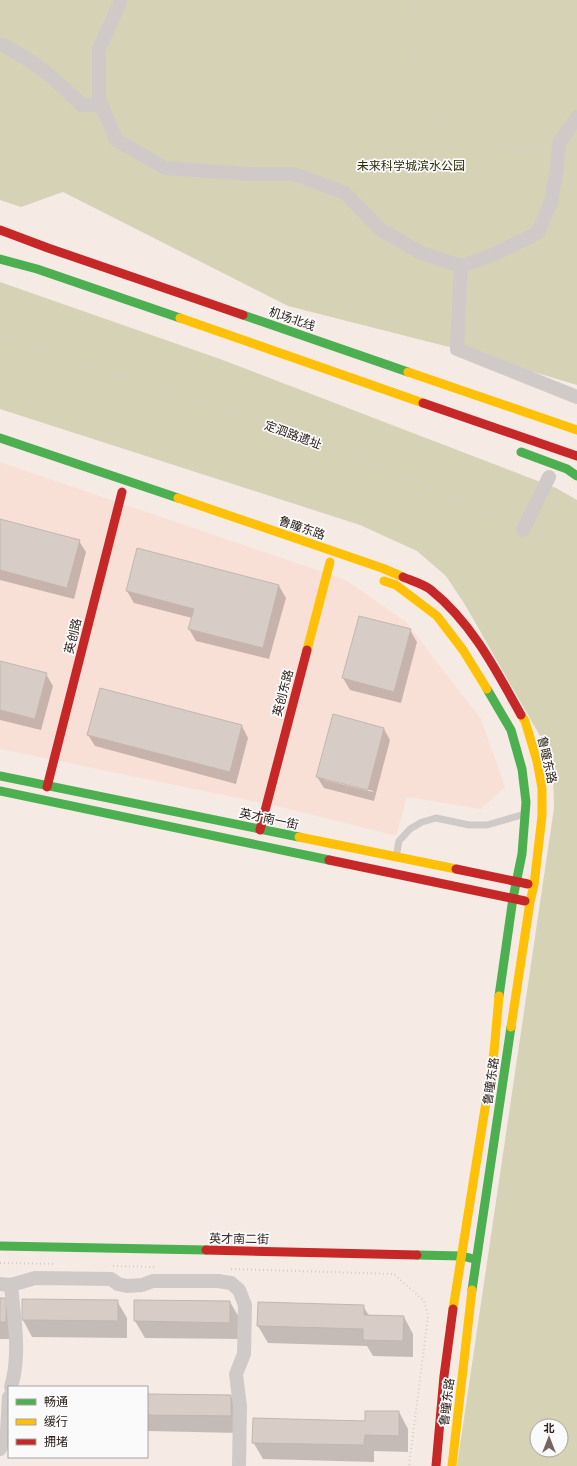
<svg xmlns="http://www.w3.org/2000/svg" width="577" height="1466" viewBox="0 0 577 1466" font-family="Manrope,'Noto Sans SC',sans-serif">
<rect width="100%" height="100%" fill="#f6eae5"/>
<polygon fill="#f9e0d6" points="0,462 346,580 406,622 481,719 505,787 481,809 407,797 396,836 277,806 0,749"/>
<g fill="#d6d2b5" fill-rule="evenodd">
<polygon points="0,0 577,0 577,385 457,349 288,306 63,192 21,207 0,200"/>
<path d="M0,282l220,77 336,129 21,12v966h-120l97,-658 -1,-32 -5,-26 -84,-147 -18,-27 -29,-25 -57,-26 -360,-116zM537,1426h24v24h-24z"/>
</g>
<g fill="#0003" fill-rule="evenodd">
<polygon points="0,520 79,541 86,552 74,599 0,580"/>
<polygon points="279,586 286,598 269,659 196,641 189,629 192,618 134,603 127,591"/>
<polygon points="410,630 417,642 401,703 350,690 343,678"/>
<polygon points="0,662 46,674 53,686 41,730 0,720"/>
<polygon points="242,726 248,738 236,784 95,746 88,735"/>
<path d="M384,729l6,11 -16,61 -50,-13 -7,-11zM325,778l48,13v1l-48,-12z"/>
<polygon points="0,1299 6,1299 15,1339 0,1339"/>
<polygon points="23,1300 117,1301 127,1318 127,1338 32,1337 23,1320"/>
<polygon points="135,1301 230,1302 240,1319 239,1339 145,1338 135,1321"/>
<polygon points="259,1303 363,1306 370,1317 404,1317 413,1334 413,1357 373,1356 367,1346 268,1343 258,1326"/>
<polygon points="147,1395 231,1396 240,1413 240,1433 147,1431"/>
<polygon points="399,1412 408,1429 408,1452 374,1451 374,1462 263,1459 253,1442 366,1422"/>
</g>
<g fill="#d7cdc6" stroke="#c0b7b0">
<polygon points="0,519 80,540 67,588 0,570"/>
<polygon points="137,548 279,585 263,648 188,629 194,609 126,591"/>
<polygon points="359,616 411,629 394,692 342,678"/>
<polygon points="0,661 47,673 35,719 0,710"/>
<polygon points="100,688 242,725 230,772 87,735"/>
<polygon points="333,714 384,728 368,790 316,777"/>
<rect x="0" y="1298" width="6" height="24"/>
<polygon points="22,1299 118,1300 118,1321 22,1320"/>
<polygon points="134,1300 230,1301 230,1323 134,1321"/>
<polygon points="258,1302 364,1305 364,1315 404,1316 403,1341 363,1340 363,1329 257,1326"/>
<polygon points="147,1394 231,1395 231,1416 147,1415"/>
<polygon points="365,1411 399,1411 399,1436 365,1435 364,1445 252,1443 253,1418 365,1421"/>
</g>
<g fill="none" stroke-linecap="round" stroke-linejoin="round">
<g stroke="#d2cecd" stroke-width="2" stroke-dasharray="1 3" stroke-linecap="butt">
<polyline points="410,0 408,42 417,86 435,116 475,143 523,151 546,146"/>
<polyline points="0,337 183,395 395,472 513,525"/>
<polyline points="533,534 577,554"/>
<polyline points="0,1263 56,1264"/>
<polyline points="113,1266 154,1267"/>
<polyline points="231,1269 394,1274 424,1301 428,1316 409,1466"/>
</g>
<polyline stroke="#cfcac8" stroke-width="7" points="396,857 399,841 410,829 422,822 436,818 469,825 487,825 525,814"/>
<g stroke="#cfcac8" stroke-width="14">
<polyline points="120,0 120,3 99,49 99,99 116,140 165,168 251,174 294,174 345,193 381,230 421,253 461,266 492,255 538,233 551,202 557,168 559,143 577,117"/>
<polyline points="0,45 4,45 35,64 54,79 82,105 102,105"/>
<polyline points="461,266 457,349 577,397"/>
<polyline points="523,530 549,477"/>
<polyline points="0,1284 11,1285 35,1278 111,1279 118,1284 127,1286 142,1285 153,1281 218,1281 231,1283 239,1290 245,1305 244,1354 236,1374 240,1406 239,1466"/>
<path d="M11,1387c10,-34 3,-68 0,-102"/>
<polyline points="0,1449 7,1431 9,1397"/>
</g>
<g stroke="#4caf50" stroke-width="9">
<polyline points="0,259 37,269 180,318"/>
<polyline points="243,315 408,372"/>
<polyline points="0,438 178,498"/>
<polyline points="521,452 567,469 577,476"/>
<polyline points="487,689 511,730 522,769 526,802 522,854 513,898 499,996"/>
<polyline points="0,776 299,837"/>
<polyline points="0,791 329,860"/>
<polyline points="0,1246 206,1250"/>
<polyline points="417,1255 462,1256 474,1259"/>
<polyline points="472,1290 511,1027"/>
</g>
<g stroke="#ffc107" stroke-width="9">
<polyline points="180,318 423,403"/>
<polyline points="408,372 577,430"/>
<polyline points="178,498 382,568 403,577"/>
<polyline points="384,581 396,585 437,616 463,650 487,689"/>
<polyline points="307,650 330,562"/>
<polyline points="299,837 456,869"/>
<polyline points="511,1027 530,902 534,885 542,816 542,788 537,761 525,721 521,715"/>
<polyline points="453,1309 494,1052 499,996"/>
<polyline points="452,1466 472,1290"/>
</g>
<g stroke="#c62828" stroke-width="9">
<polyline points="0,230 48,248 243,315"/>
<polyline points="423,403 577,456"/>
<path d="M403,577c9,4 21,7 28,13 41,33 65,80 90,125"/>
<polyline points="47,787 122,492"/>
<polyline points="260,830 307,650"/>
<polyline points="329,860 525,901"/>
<polyline points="456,869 528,884"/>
<polyline points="206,1250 417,1255"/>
<polyline points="436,1466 444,1376 453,1309"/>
</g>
</g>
<g text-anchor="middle" stroke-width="3.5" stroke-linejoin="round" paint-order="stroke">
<g font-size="12" fill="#2b2b07" stroke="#fafafa">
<text x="411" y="170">未来科学城滨水公园</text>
</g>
<g font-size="12" fill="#2e211c" stroke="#fafafa">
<text transform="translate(292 319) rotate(19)" y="4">机场北线</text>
<text transform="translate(293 435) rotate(20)" y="4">定泗路遗址</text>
<text transform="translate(302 528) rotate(19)" y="4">鲁瞳东路</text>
<text transform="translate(73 636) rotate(-76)" y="4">英创路</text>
<text transform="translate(283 693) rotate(-75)" y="4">英创东路</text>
<text transform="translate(547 760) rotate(77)" y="4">鲁瞳东路</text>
<text transform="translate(269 819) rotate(12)" y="4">英才南一街</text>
<text transform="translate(491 1081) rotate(-82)" y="4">鲁瞳东路</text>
<text transform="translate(239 1239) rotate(1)" y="4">英才南二街</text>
<text transform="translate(447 1402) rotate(-83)" y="4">鲁瞳东路</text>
</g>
</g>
<rect x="8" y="1386" width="140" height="72" fill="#fafafa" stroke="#a8a3a1"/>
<rect x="16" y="1399" width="20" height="6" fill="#4caf50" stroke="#a8a3a1"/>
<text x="44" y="1406" font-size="12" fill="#2e211c">畅通</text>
<rect x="16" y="1419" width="20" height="6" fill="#ffc107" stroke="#a8a3a1"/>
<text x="44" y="1426" font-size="12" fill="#2e211c">缓行</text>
<rect x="16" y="1439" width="20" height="6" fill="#c62828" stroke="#a8a3a1"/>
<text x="44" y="1446" font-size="12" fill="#2e211c">拥堵</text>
<g transform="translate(549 1438)"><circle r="19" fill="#fafafa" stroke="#a8a3a1"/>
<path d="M0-3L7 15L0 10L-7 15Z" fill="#746762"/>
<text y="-6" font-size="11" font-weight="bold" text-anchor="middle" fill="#2e211c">北</text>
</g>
</svg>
